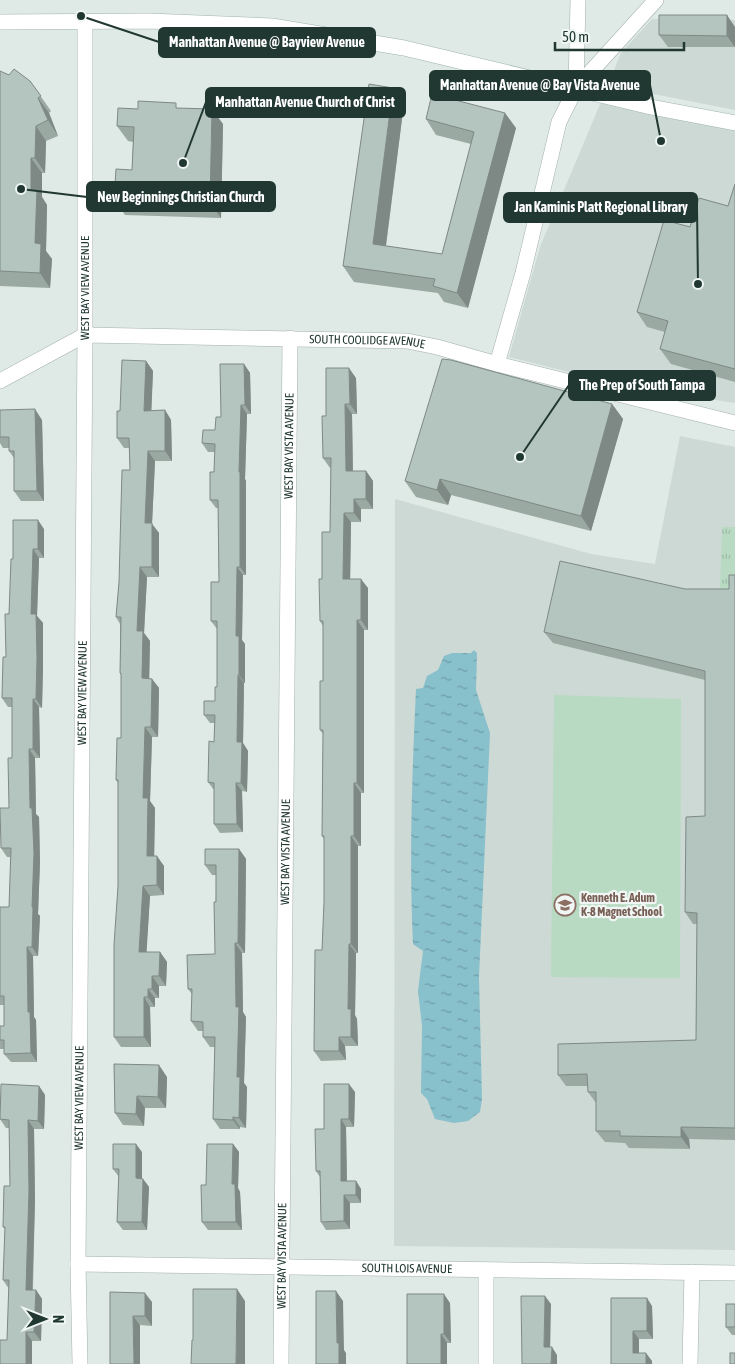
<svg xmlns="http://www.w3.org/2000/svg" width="735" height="1364" viewBox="0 0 735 1364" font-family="'Asap Condensed',sans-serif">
<defs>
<pattern id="park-tufts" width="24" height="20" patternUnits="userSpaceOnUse" patternTransform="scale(1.25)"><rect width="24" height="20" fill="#b8dac2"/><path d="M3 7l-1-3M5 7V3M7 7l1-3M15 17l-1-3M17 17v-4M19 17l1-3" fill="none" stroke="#9ebca7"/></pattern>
<pattern id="water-ripples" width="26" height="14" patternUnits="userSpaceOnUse" patternTransform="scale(1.25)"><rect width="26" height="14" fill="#88c0cc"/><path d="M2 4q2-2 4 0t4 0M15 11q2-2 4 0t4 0" fill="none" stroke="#6f9da6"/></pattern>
</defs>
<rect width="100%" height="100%" fill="#dfe9e5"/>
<g fill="#cdd9d4">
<polygon points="652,19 735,20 735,110 608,85 621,53"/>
<polygon points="601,102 735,128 735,403 625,386 509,357 540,247"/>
<polygon points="680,436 735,447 735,1250 394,1246 395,499 591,554 655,564"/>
</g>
<polygon fill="url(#park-tufts)" points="722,527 735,527 735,585 729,592 720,592"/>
<polygon fill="#b8dac2" points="554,695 681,699 680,978 551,977"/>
<path fill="url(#water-ripples)" d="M474,650l3,3 -1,37 14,43 -11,244 3,122 -2,13 -12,9 -14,2 -19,-4 -8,-20 -6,-6 1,-67 -4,-35 5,-40 -10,-7c-4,-85 -1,-170 3,-255l7,-1 4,-12 11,-6 6,-14 8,-3h19z"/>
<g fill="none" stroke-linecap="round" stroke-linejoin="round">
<g stroke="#a2b0ac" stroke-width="16">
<g id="minor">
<polyline points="576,88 656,0"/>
<polyline points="497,364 523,273 559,122 576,88 578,0"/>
<path id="s1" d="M0,381l85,-46 322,6 30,6 60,17 238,59"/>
<path id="s2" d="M78,1264l657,9"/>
<path id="s3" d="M80,1364l-2,-100 7,-929v-314"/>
<path id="s4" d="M281,1364l9,-1026"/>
<polyline points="486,1364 486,1270"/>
<polyline points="690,1364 692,1272"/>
</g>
</g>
<g stroke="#9eb4ad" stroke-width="16">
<polyline id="secondary" points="0,22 149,21 272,26 404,48 651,107 735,123"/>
</g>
<use href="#minor" stroke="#fff" stroke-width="15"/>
<use href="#secondary" stroke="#fff" stroke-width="15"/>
</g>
<g fill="#9ba9a3">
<polygon points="735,27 735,47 668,47 659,35"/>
<polygon points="0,71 9,75 30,81 51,111 49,113 58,136 46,141 45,173 42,173 42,197 47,205 46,251 52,259 50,288 0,286"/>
<polygon points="404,103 386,246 442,254 471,144 436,135 426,119 516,128 468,308 444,302 438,293 354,282 343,266"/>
<polygon points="180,108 223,124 221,218 125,215 114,199 132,170 133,142 128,141 117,126 138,109"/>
<polygon points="735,184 735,382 671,364 660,349 665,332 647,327 637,312 728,206"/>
<polygon points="146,361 153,371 151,411 165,410 171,420 172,461 155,461 152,524 159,533 159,577 147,577 144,633 150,641 149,678 152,679 159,688 158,737 152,737 150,801 155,808 154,856 164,866 164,895 150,896 146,952 160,952 167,962 166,986 159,986 159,998 155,998 155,1007 150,1007 151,1047 121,1047 114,1037 118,886 118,783 116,780 121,738 121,675 120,673 120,624 116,617 130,470 129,448 124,448 117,438 120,411"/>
<polygon points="244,364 250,373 251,414 247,414 245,479 246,481 246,575 243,575 242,640 245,644 245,683 244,683 243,743 248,751 247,792 242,791 243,832 220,833 214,824 214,790 208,782 214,742 215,723 210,723 204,715 215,701 217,687 217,629 211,621 219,582 218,508 216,508 210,500 214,472 215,452 208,452 202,443 215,430"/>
<polygon points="356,378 357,414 352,414 353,471 366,471 373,481 373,509 361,509 361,522 351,522 350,579 368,588 368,630 364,630 364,793 361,793 361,846 358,846 358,953 356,953 355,1015 357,1019 358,1046 345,1046 346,1060 321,1061 314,1051 322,950 324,902 324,839 322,836 323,734 320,730 323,681 323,626 320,621 322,579 330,532 331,468 330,468 323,458 326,416"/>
<polygon points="612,404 623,419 591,531 451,495 448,505 416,497 405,481"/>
<polygon points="0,410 42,420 44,501 21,501 14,491 14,458 9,451 9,448 3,448 0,443"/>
<polygon points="44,529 44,558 39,558 37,616 43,623 43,667 42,708 39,707 40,758 35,758 36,814 39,817 40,862 38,914 40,916 38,956 33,956 34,1017 36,1020 37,1062 11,1062 4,1054 4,1049 0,1049 0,1026 4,1026 4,1005 0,1005 0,907 9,907 11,857 7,857 1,848 9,808 12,758 12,707 8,707 2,698 6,657 13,559"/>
<polygon points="735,575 735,1140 689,1139 690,1149 629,1148 625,1143 605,1142 596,1131 596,1103 588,1092 588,1086 566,1086 558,1075 696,1040 697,924 693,924 685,912 705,816 705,680 553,643 544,632 685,589 729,589"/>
<polygon points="239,849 246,859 245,953 242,953 243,1012 246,1017 244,1083 247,1087 246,1128 240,1127 240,1129 220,1129 213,1119 215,1047 210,1047 203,1037 203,1031 198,1031 191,1021 192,994 188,989 215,954 216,875 212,875 205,865"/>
<polygon points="114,1064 167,1077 166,1108 145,1108 144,1126 123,1125 115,1113"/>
<polygon points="39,1086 45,1095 44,1129 34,1129 35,1200 33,1290 36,1290 42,1299 41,1341 32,1341 32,1364 0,1364 7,1340 9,1289 3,1280 5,1229 3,1227 10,1186 9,1128 6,1128 0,1119"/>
<polygon points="355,1092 354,1127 346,1127 347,1181 356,1181 361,1189 361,1203 350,1203 350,1229 326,1230 321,1222 320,1177 316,1171 324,1129"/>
<polygon points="233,1144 239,1152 238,1188 240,1192 242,1230 208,1230 202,1222 206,1185"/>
<polygon points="142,1152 142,1179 143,1179 149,1187 147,1230 123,1230 117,1222 119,1177 113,1169"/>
<polygon points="110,1292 152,1302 152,1326 140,1325"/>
<polygon points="611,1298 652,1306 653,1339 639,1339 639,1353 652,1361 611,1364"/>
<polygon points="450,1303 451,1343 447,1343 447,1364 407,1364"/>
<polygon points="735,1304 735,1335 732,1335 726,1327"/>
</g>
<g fill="#7e8985">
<polygon points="727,15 735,27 735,47 727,36"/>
<polygon points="393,88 404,103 384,260 373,244"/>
<polygon points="38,98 49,113 58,136 48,120"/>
<polygon points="212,109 223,124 221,218 210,203"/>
<polygon points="505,113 516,128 468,308 457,293"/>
<polygon points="36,126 46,141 45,173 35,158"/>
<polygon points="31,158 42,173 42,197 47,205 46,251 52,259 50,288 40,273 35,243 31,189"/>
<polygon points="146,361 153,371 151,421 144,411"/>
<polygon points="244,364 250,373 251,414 245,405"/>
<polygon points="349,368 356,378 357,414 350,404"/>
<polygon points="345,404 352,414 353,481 346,471"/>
<polygon points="612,404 623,419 591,531 581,516"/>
<polygon points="241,405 247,414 245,479 246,481 246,575 240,567 239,472"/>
<polygon points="35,409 42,420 44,501 37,491"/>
<polygon points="165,410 171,420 172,461 165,451"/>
<polygon points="148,451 155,461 152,524 159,533 159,577 152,567 145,523"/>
<polygon points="366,471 373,481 373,509 366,499"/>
<polygon points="440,479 451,495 448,505 437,490"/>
<polygon points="354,499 361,509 361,522 354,513"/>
<polygon points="344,513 351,522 350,589 343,579"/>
<polygon points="38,520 44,529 44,558 38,549"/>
<polygon points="33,549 39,558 37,616 43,623 43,667 42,708 36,699 31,614"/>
<polygon points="140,567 147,577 144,633 150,641 149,688 142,678 137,631"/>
<polygon points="237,567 243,575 242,640 245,644 245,683 239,675 236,636"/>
<polygon points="361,579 368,588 368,630 361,620"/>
<polygon points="357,620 364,630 364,793 357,783"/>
<polygon points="238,675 244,683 243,743 248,751 247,792 241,783 237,742"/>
<polygon points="152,679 159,688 158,737 151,727"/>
<polygon points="33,699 39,707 40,758 33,749"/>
<polygon points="145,727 152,737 150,801 155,808 154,866 147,856 143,798"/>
<polygon points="29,749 35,758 36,814 39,817 40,862 38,914 40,916 38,956 32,947"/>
<polygon points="236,783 242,791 243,832 237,824"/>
<polygon points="354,783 361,793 361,846 354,836"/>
<polygon points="351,836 358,846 358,953 351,944"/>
<polygon points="239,849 246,859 245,953 238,943"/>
<polygon points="157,856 164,866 164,895 157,885"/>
<polygon points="143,886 150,896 146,962 139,952"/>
<polygon points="235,943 242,953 243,1012 246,1017 244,1083 247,1087 246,1128 239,1118 237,1077"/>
<polygon points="349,944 356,953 355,1015 357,1019 358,1046 351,1037 348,1009"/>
<polygon points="27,947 33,956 34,1017 36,1020 37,1062 31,1053 28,1012"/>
<polygon points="160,952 167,962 166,986 159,976"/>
<polygon points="152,976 159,986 159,998 152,989"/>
<polygon points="148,989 155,998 155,1007 148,997"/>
<polygon points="144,997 150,1007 151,1047 144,1037"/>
<polygon points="339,1037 345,1046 346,1060 339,1051"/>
<polygon points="159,1065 167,1077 166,1108 158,1097"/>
<polygon points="349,1084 355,1092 354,1127 349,1119"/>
<polygon points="39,1086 45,1095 44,1129 38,1121"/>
<polygon points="137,1096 145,1108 144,1126 136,1114"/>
<polygon points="233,1117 240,1127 240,1129 233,1120"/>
<polygon points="341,1119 346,1127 347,1189 341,1181"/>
<polygon points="28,1120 34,1129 35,1200 32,1299 26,1290"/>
<polygon points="681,1127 689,1139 690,1149 681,1137"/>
<polygon points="136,1144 142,1152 142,1186 136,1178"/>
<polygon points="233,1144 239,1152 238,1188 240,1192 242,1230 236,1222 232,1184"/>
<polygon points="143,1179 149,1187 147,1230 142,1222"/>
<polygon points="356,1181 361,1189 361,1203 356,1195"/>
<polygon points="344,1195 350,1203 350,1229 344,1221"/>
<polygon points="237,1289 245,1301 245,1364 236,1364"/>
<polygon points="36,1290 42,1299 41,1341 34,1332"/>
<polygon points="336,1291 343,1301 344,1350 346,1353 346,1364 339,1364 337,1343"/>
<polygon points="145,1293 152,1302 152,1326 145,1316"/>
<polygon points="444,1294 450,1303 451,1343 444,1334"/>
<polygon points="545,1296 551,1304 550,1355 544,1347"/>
<polygon points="647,1298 652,1306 653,1339 647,1331"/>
<polygon points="133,1316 140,1325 140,1364 134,1364"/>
<polygon points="633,1331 639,1339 639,1361 633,1353"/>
<polygon points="26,1332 32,1341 32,1364 26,1364"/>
<polygon points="441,1334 447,1343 447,1364 441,1364"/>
<polygon points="552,1347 557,1355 557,1364 551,1364"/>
<polygon points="646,1353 652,1361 652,1364 646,1364"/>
</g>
<g fill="#b4c4be" stroke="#7e8985">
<polygon points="659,15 727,15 727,36 659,35"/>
<polygon points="14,69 30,81 41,96 38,98 48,120 36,126 35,158 31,158 31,189 37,190 35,243 41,244 40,273 0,271 0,71 9,75"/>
<polygon points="369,84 393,88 373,244 442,254 474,132 426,119 432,94 505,113 457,293 433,286 435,279 343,266"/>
<polygon points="138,101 176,103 176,108 212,109 210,203 114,199 116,169 132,170 134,127 117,126 118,108 138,109"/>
<polygon points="735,184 735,369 660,349 668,321 637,312 664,220 690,227 699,198 728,206"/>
<polygon points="442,359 451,360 612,404 581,516 440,479 437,490 405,481"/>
<polygon points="122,360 146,361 144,411 165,410 165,451 148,451 145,523 152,523 152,567 140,567 137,631 143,631 142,678 152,679 151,727 145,727 143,798 148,798 147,856 157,856 157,885 143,886 139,952 160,952 159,976 152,976 152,989 148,989 148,997 144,997 144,1037 114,1037 114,945 118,886 118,780 116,780 117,738 121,738 121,673 120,673 121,617 116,617 119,582 122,470 130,470 129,438 117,438 117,411 120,411"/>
<polygon points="220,364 244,364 245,405 241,405 239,472 240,472 240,567 237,567 236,636 239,636 239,675 238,675 237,742 242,742 241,783 236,783 237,824 214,824 214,783 208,782 209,741 214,742 215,715 204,715 204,701 215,701 215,687 217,687 217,621 211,621 211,582 219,582 218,500 210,500 210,472 214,472 215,444 202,443 203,430 215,430 216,417 221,417"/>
<polygon points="326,368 349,368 350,404 345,404 346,471 366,471 366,499 354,499 354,513 344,513 343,579 361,579 361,620 357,620 357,783 354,783 354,836 351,836 351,944 349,944 348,1009 351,1009 351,1037 339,1037 339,1051 314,1051 315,950 322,950 324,902 324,836 322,836 323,730 320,730 320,681 323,681 323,621 320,621 319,579 322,579 322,532 330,532 331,458 323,458 322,416 326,416"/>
<polygon points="35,409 37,491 14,491 14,451 9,451 9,437 0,437 0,410"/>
<polygon points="13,520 38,520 38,549 33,549 31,614 36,614 37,658 36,699 33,699 33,749 29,749 30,808 32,808 34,853 32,907 33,907 32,947 27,947 28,1012 30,1012 31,1053 4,1054 4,1040 0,1040 0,1026 4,1026 4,996 0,996 0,907 9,907 11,848 1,848 0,808 9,808 8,758 12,758 12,698 2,698 3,657 6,657 5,614 9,614 11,559 13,559"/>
<polygon points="560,561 685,589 729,589 729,575 735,575 735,1128 681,1127 681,1137 620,1136 620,1131 596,1131 596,1092 588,1092 587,1074 558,1075 558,1044 696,1040 697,913 685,912 686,817 705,816 705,671 544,632"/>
<polygon points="205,849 239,849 238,943 235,943 236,1007 239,1007 237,1077 240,1077 239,1118 233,1117 233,1120 213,1119 215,1037 203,1037 203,1022 191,1021 192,989 188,989 187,955 215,954 214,902 216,902 216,865 205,865"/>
<polygon points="114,1064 159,1065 158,1097 137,1096 136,1114 115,1113"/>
<polygon points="1,1084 39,1086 38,1121 28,1120 29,1191 26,1290 36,1290 34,1332 26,1332 26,1364 0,1364 0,1340 7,1340 9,1280 3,1280 5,1227 3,1227 4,1186 10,1186 9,1120 0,1119"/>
<polygon points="324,1084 349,1084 349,1119 341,1119 341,1181 356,1181 356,1195 344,1195 344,1221 321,1222 320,1171 316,1171 315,1129 324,1129"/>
<polygon points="113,1144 136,1144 136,1178 143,1179 142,1222 117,1222 119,1169 113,1169"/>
<polygon points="207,1144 233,1144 232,1184 235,1184 236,1222 202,1222 201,1185 206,1185"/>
<polygon points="193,1289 237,1289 236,1364 191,1364 192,1340 193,1340"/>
<polygon points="316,1291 336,1291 337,1343 339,1343 339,1364 316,1364"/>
<polygon points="110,1292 145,1293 145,1316 133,1316 134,1364 110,1364"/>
<polygon points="407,1294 444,1294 444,1334 441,1334 441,1364 407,1364"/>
<polygon points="521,1296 545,1296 544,1347 552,1347 551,1364 522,1364"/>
<polygon points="611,1298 647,1298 647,1331 633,1331 633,1353 646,1353 646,1364 611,1364"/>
<rect x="726" y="1304" width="9" height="23"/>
<rect x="730" y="1353" width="5" height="11"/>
</g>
<defs>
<g id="school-ring" transform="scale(1.125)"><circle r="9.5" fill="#eff6f3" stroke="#8d6e63" stroke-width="1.5"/><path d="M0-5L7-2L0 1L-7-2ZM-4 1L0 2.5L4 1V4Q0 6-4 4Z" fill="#8d6e63"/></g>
</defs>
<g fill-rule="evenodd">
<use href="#school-ring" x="565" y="905"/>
</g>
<g text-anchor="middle" stroke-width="4.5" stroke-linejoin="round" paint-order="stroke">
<g font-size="12" fill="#213832" stroke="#eff6f3">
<text dy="4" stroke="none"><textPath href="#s3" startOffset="1076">WEST BAY VIEW AVENUE</textPath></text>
<text dy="4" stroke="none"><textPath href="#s1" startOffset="379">SOUTH COOLIDGE AVENUE</textPath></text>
<text dy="4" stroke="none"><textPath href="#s4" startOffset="918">WEST BAY VISTA AVENUE</textPath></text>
<text dy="4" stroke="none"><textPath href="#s3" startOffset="671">WEST BAY VIEW AVENUE</textPath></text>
<text dy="4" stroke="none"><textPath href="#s4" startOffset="512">WEST BAY VISTA AVENUE</textPath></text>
<text dy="4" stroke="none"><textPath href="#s3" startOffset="266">WEST BAY VIEW AVENUE</textPath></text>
<text dy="4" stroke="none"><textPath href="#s4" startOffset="108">WEST BAY VISTA AVENUE</textPath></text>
<text dy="4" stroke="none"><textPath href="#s2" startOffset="329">SOUTH LOIS AVENUE</textPath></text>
</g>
<g font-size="12" font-weight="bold" fill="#785e54" stroke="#eff6f3" text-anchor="start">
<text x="581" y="902">Kenneth E. Adum<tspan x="581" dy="14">K-8 Magnet School</tspan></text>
</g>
</g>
<path fill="none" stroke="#213832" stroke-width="2" d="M81 16L159 42M661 141L650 85M183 163L206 102M21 189L87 197M698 284L697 207M520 457L569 385"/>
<g fill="#213832" stroke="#eff6f3" stroke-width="2">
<circle cx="81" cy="16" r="5"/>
<circle cx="661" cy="141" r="5"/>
<circle cx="183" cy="163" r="5"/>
<circle cx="21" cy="189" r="5"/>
<circle cx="698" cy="284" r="5"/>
<circle cx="520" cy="457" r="5"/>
</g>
<g fill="#213832" stroke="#213832" stroke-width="2">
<rect x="159" y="28" width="216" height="29" rx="5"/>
<rect x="430" y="71" width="220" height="29" rx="5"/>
<rect x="206" y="88" width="199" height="29" rx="5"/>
<rect x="87" y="182" width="188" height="29" rx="5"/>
<rect x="504" y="193" width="193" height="29" rx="5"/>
<rect x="569" y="371" width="146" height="29" rx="5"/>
</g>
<g font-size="14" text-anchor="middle" font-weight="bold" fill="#fff">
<text x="267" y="47">Manhattan Avenue @ Bayview Avenue</text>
<text x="540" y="90">Manhattan Avenue @ Bay Vista Avenue</text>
<text x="305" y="107">Manhattan Avenue Church of Christ</text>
<text x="181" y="202">New Beginnings Christian Church</text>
<text x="601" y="212">Jan Kaminis Platt Regional Library</text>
<text x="642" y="390">The Prep of South Tampa</text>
</g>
<g transform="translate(45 1319) rotate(90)" stroke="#eff6f3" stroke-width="4" paint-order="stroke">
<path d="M0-4L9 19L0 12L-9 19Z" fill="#213832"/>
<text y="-8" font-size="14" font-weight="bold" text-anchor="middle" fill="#213832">N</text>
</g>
<path d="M555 42v8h129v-8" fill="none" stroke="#213832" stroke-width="2.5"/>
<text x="562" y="42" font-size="15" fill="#213832" stroke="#eff6f3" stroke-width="4" paint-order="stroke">50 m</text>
</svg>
